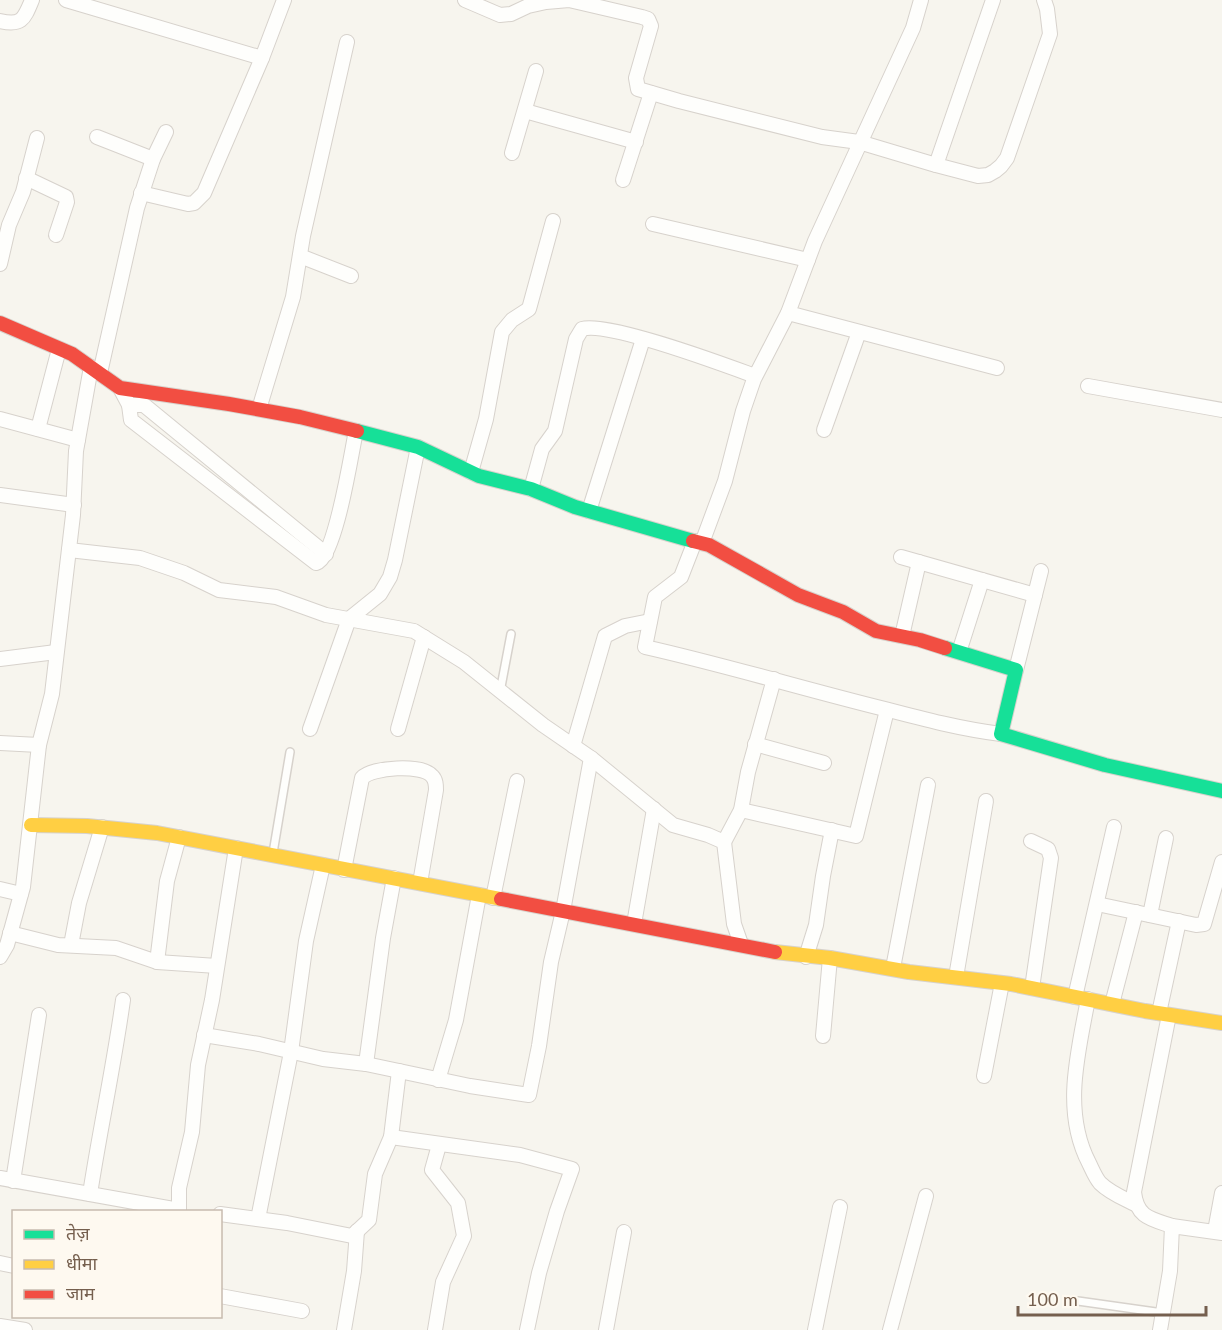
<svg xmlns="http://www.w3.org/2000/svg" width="1222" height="1330" viewBox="0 0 1222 1330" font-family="Lato,'Noto Sans Devanagari',sans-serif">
<rect width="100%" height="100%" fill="#f7f5ee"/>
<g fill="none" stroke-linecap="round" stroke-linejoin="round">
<g stroke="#d7d2cc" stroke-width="10">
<g id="lane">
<polyline points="500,692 511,634"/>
<polyline points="273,853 290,752"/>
<polyline points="1078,1301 1163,1313"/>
</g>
</g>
<g stroke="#d7d2cc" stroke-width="16">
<g id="street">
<polyline points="66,0 262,58"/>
<polyline points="465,0 500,15 511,14 528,6 546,2 569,0 642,17 648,19 651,26 636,78 638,89 679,101 822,137 859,142 936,165 978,176 988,175 995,171 1001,166 1007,158 1050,34 1047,9 1044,0"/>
<path d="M0,21c22,5 24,-2 32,-21"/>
<polyline points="525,111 636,142"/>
<polyline points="97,137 153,159"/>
<polyline points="512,153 536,71"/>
<polyline points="936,165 993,0"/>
<polyline points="26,178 66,197 67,202 56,235"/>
<polyline points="623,180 651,93"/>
<polyline points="141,193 188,204 194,203 204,193 262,58 284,0"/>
<polyline points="653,224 808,260"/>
<polyline points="300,256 351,276"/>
<polyline points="0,264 9,225 23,192 37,138"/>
<polyline points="788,313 997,368"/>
<polyline points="100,373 137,208 153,159 166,132"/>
<polyline points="1088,386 1222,410"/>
<path d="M120,388l9,17 2,15 185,143c20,-6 35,-109 40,-132"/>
<polyline points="129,405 144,405 326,554"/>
<polyline points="259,409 293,297 303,236 347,42"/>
<polyline points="0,419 78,440"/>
<polyline points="38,429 59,349"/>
<polyline points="824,430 859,332"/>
<polyline points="471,472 486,419 502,332 512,320 529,309 553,221"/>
<path d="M531,489l11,-40 13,-18 21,-92 6,-10c25,-8 143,36 173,47"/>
<polyline points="0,495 74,505"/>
<polyline points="589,511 643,339"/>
<path d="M695,541l-14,36 -26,20 -10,50c80,18 159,42 240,62 38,10 76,20 116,25"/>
<polyline points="702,543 725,481 743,411 754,379 788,313 815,241 913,28 921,0"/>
<polyline points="69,550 140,558 184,573 219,590 276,597 326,615 414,631 464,662 543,725 591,758 673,825 708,835 724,842 734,924 741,944"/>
<polyline points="901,557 1035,595"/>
<polyline points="902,636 919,562"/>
<polyline points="959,652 982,580"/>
<polyline points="0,659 56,652"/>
<polyline points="1016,670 1041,571"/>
<polyline points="310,729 349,619 380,594 390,577 395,560 418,447"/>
<polyline points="398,729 424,637"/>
<polyline points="0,743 39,745"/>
<polyline points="755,744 824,763"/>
<polyline points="573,746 605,636 625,626 650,621"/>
<polyline points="741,810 856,836 887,710"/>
<polyline points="1031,841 1048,849 1051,858 1032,988"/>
<polyline points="724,842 741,810 748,772 774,679"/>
<path d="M344,870l18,-92c10,-11 60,-14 70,-2 4,4 4,9 4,14l-16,93"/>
<polyline points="0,889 21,894"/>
<polyline points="493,898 517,781"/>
<polyline points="1097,904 1196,925 1204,924 1222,862"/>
<polyline points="1150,915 1166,838"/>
<polyline points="634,924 654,809"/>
<polyline points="10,933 58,945 116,948 157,962 217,966"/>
<polyline points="71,945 79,903 102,827"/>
<polyline points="0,957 7,945 23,887 39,745 52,694 73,515 76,451 91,367"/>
<polyline points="806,957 816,925 823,876 832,830"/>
<polyline points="157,962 167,881 179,837"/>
<polyline points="893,968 928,785"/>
<polyline points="956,977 986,801"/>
<polyline points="1075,997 1114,827"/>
<path d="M1088,999c-10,54 -26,112 1,164 3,6 6,14 11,20 10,10 23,15 35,21"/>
<polyline points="1112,1004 1136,912"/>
<polyline points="1159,1013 1179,921"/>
<path d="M1169,1015l-35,177c3,26 17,27 38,34"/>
<polyline points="204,1035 259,1044 323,1059 366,1064 470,1086 529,1095 539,1046 551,962 563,911 591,758"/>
<polyline points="823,1036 830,958"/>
<polyline points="366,1064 383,938 394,878"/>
<polyline points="984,1076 1002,983"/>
<polyline points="438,1080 456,1020 479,895"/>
<polyline points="391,1137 399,1071"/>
<polyline points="0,1178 179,1210 179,1188 192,1132 198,1065 212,1000 236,848"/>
<polyline points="13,1181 39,1015"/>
<path d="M90,1194c10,-65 24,-129 33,-194"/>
<polyline points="220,1214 287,1223 352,1236 369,1220 375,1174 391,1137 520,1155 572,1169 557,1211 539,1273 527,1330"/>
<polyline points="258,1219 291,1052 306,941 323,865"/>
<polyline points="1215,1231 1222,1193"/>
<polyline points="0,1263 14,1266"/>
<polyline points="220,1296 302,1311"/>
<polyline points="0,1326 25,1330"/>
<polyline points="344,1330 354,1271 357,1231"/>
<polyline points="435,1330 443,1282 464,1236 458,1203 432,1170 439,1145"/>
<polyline points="606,1330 624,1232"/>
<polyline points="815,1330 840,1207"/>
<polyline points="890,1330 926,1196"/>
<polyline points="1160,1330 1170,1271 1172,1226 1222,1233"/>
</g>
</g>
<g stroke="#d7d2cc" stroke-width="16">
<g id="fast">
<polyline points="357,431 418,447 479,476 531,489 575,507 693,541"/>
<polyline points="945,648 1016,670 1001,734 1105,765 1222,791"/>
</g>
</g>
<g stroke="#d7d2cc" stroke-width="16">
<g id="slow">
<polyline points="31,825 87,826 157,833 501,899"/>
<polyline points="775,952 830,958 909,972 1011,984 1145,1011 1222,1023"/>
</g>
</g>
<g stroke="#d7d2cc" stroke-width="16">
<g id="jam">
<polyline points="0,323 72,354 120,388 229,404 300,417 357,431"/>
<polyline points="693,541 709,545 798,595 843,612 876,631 920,640 945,648"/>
<polyline points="501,899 775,952"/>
</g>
</g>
<use href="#lane" stroke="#fefefc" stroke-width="7"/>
<use href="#street" stroke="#fefefc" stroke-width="14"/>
<use href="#fast" stroke="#16e098" stroke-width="14"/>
<use href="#slow" stroke="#ffcf43" stroke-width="14"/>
<use href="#jam" stroke="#f24e42" stroke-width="14"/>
</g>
<rect x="12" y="1210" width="210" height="108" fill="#fef9f0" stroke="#c7bbaf" stroke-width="1.5"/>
<rect x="24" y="1230" width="30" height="9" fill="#16e098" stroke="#c7bbaf" stroke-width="1.5"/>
<text x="66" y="1240" font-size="18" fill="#755f4e">तेज़</text>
<rect x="24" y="1260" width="30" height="9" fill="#ffcf43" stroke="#c7bbaf" stroke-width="1.5"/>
<text x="66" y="1270" font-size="18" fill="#755f4e">धीमा</text>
<rect x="24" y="1290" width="30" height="9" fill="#f24e42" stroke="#c7bbaf" stroke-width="1.5"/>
<text x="66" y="1300" font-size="18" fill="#755f4e">जाम</text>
<path d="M1018 1306v9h188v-9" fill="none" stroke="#755f4e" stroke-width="3"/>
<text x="1027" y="1306" font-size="18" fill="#755f4e" stroke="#fef9f0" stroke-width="4.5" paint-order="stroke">100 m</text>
</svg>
